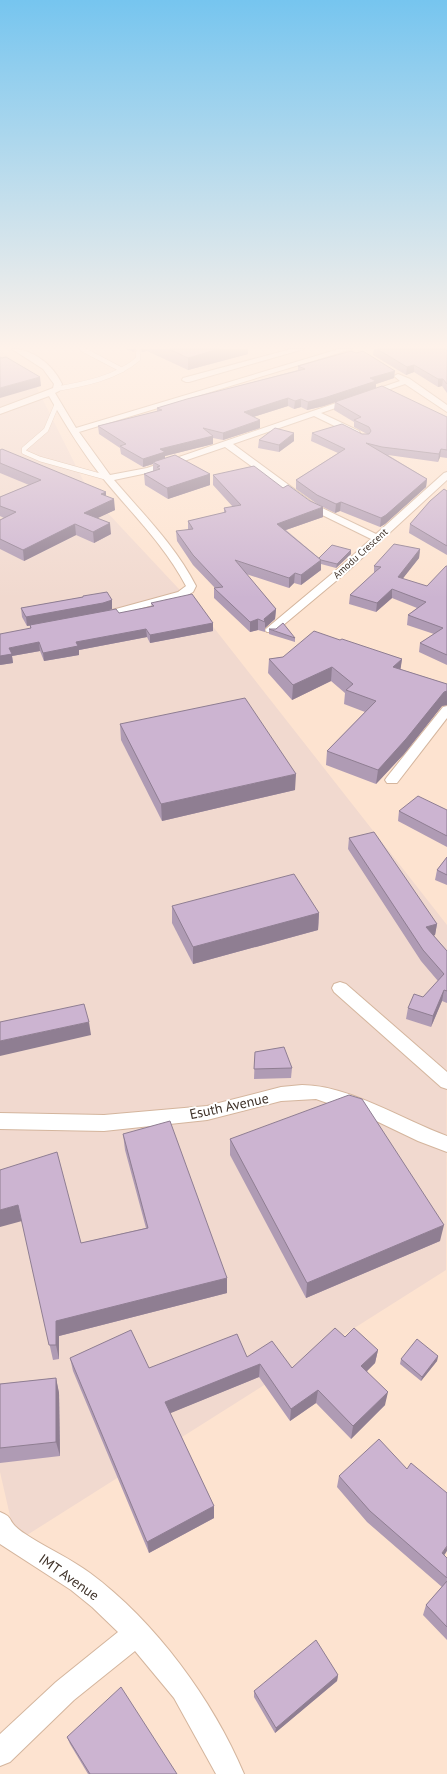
<svg xmlns="http://www.w3.org/2000/svg" width="447" height="1774" viewBox="0 0 447 1774" font-family="'PT Sans',sans-serif">
<rect width="100%" height="100%" fill="#fde3d0"/>
<polygon fill="#f1d9cf" points="0,351 6,354 31,376 90,494 207,619 447,925 446,1270 16,1542 0,1472"/>
<g fill="none" stroke-linecap="round" stroke-linejoin="round">
<g stroke="#d4b59d" stroke-width="5.5">
<g id="lane">
<polyline points="82,349 122,370"/>
<path d="M56,389c28,-5 60,-11 82,-30v-7"/>
<polyline points="57,404 46,430 24,449 24,452 40,459 108,478"/>
</g>
</g>
<g stroke="#d4b59d" stroke-width="2">
<g id="street">
<path d="M12,349c21,0 41,16 50,35l-3,7 -4,2 21,35 263,-79h13l-273,83 31,43 37,-7 253,-87 -6,-5 4,-2 12,5 37,26v7l-42,-28 -84,29 38,18 1,2 -1,2h-6l-39,-19 -81,28 83,61 60,29 68,-61 3,-1v8l-99,91 -73,61h-8l-2,-2 2,-2 73,-61 31,-28 -61,-30 -85,-62 -73,25 -38,8c29,34 61,65 82,106l-3,6 -7,4 -84,23h-8l-2,-2 2,-2 84,-23 8,-6c-21,-40 -52,-70 -80,-104 -22,-27 -40,-56 -57,-86l-49,18v-6l48,-18 5,-2 1,-4 -11,-15z"/>
<polygon points="291,349 304,349 189,382 186,382 182,380 183,378"/>
<polygon points="447,706 447,718 397,783 387,783 385,780 387,777 443,707"/>
<polygon points="340,982 346,984 447,1072 447,1089 441,1087 334,992 332,988 334,984"/>
<path d="M302,1085c46,0 101,35 145,51v16l-29,-11 -48,-23 -54,-19 -35,2 -74,19 -103,11 -104,-2v-16l104,2 103,-9 74,-19z"/>
<path d="M0,1512c12,5 8,6 15,14 4,4 10,8 15,11 19,12 41,22 60,36 65,48 123,127 154,201h-28l-42,-76 -39,-47 -61,49 -64,62 -10,4v-32l56,-52 62,-50 -26,-25 -21,-17 -71,-46z"/>
</g>
</g>
<use href="#lane" stroke="#fff" stroke-width="4.5"/>
<use href="#street" fill="#fff" fill-rule="evenodd"/>
</g>
<g fill="#af9bb4">
<polygon points="126,349 136,349 134,352"/>
<polygon points="140,349 248,349 248,354 188,370 147,351 142,352"/>
<polygon points="374,349 447,349 447,393 442,386 438,387 414,372 406,375 373,355"/>
<polygon points="298,366 394,378 376,384 376,388 324,406 307,410 301,407 294,409 288,406 253,417 260,420 260,428 223,440 213,438 213,444 165,456 165,458 210,474 210,485 168,499 145,485 144,474 153,471 153,464 143,467 121,454 120,448 99,434 98,426 157,412 157,408 298,370"/>
<polygon points="335,402 447,417 447,458 440,457 438,462 388,455 427,479 426,487 385,524 380,527 340,511 335,513 317,504 296,489 296,480 338,453 311,441 312,433 367,434 354,427 354,422 334,410"/>
<polygon points="259,440 294,441 279,452 258,448"/>
<polygon points="0,450 106,496 115,510 97,518 111,534 94,543 76,535 24,561 0,549 0,520 4,518 0,516 0,497 29,485 0,473"/>
<polygon points="213,475 283,488 323,517 286,530 319,558 351,554 336,568 321,564 321,570 301,585 294,583 289,588 246,574 276,609 275,619 265,628 265,632 258,630 250,632 214,598 214,588 215,588 193,565 177,541 176,531 188,530 188,521 224,513 224,508 233,507 213,485"/>
<polygon points="447,491 447,555 409,533 410,524"/>
<polygon points="420,549 419,558 402,579 427,586 447,566 447,665 419,652 420,643 434,634 407,625 408,615 417,608 392,598 376,612 349,604 350,595 374,573 374,566"/>
<polygon points="83,596 112,609 108,610 119,613 152,607 151,603 213,623 213,631 150,643 147,637 79,650 79,655 44,661 40,651 12,656 13,663 0,665 30,628 30,625 64,619 27,626 22,617 21,608 83,597"/>
<polygon points="269,629 295,638 295,642 269,634"/>
<polygon points="340,640 402,659 400,669 447,684 447,705 442,706 404,754 376,784 326,765 327,751 365,712 344,704 345,693 331,681 292,700 268,673 269,659 283,657"/>
<polygon points="120,724 295,790 162,821 121,740"/>
<polygon points="447,810 447,847 398,821 399,811"/>
<polygon points="349,838 437,924 435,935 434,936 447,951 447,1003 442,1001 431,1027 406,1019 408,1008 423,997 438,981 421,961 348,849"/>
<polygon points="447,857 447,885 435,880 437,870"/>
<polygon points="172,906 319,913 318,930 193,964 172,923"/>
<polygon points="255,1052 292,1068 291,1078 254,1079"/>
<polygon points="123,1134 227,1293 59,1336 59,1359 53,1360 22,1221 0,1170 81,1243 146,1228 125,1150"/>
<polygon points="230,1139 440,1241 306,1298 230,1155"/>
<polygon points="345,1337 378,1350 375,1363 367,1371 385,1405 351,1439 316,1403 290,1421 259,1377 170,1413 214,1506 214,1518 149,1553 73,1371 70,1358 149,1368 247,1357 292,1368"/>
<polygon points="438,1356 437,1361 421,1381 400,1364 401,1359"/>
<polygon points="56,1378 59,1393 60,1456 0,1463 0,1384"/>
<polygon points="339,1476 444,1555 447,1558 447,1640 423,1615 426,1605 442,1587 367,1522 337,1487"/>
<polygon points="338,1675 337,1681 275,1733 254,1697 254,1691"/>
<polygon points="67,1737 177,1774 88,1774 70,1744"/>
</g>
<g fill="#8f7e92">
<polygon points="142,349 147,349 147,351 142,352"/>
<polygon points="219,349 248,349 248,354 188,370 188,358"/>
<polygon points="414,365 414,372 406,375 407,367"/>
<polygon points="395,371 394,378 376,384 376,388 324,406 307,410 308,402 370,378"/>
<polygon points="40,377 41,386 0,398 0,388"/>
<polygon points="438,379 443,379 442,386 438,387"/>
<polygon points="288,398 288,406 244,420 244,412"/>
<polygon points="301,399 301,407 294,409 295,401"/>
<polygon points="260,420 260,428 223,440 223,433"/>
<polygon points="294,433 294,441 279,452 279,445"/>
<polygon points="213,436 213,444 165,456 165,460 153,462 153,464 143,467 143,459 160,449"/>
<polygon points="441,449 440,457 438,462 439,454"/>
<polygon points="210,474 210,485 168,499 167,488"/>
<polygon points="427,479 426,487 385,524 380,527 381,518"/>
<polygon points="106,492 106,502 101,494"/>
<polygon points="114,499 115,510 85,524 84,513"/>
<polygon points="341,502 340,511 335,513 336,504"/>
<polygon points="323,507 323,517 277,533 277,524"/>
<polygon points="110,523 111,534 94,543 93,532"/>
<polygon points="75,524 76,535 24,561 23,550"/>
<polygon points="420,549 419,558 397,586 398,577"/>
<polygon points="351,550 351,554 336,568 337,564"/>
<polygon points="321,560 321,570 301,585 301,575"/>
<polygon points="295,573 294,583 289,588 289,578"/>
<polygon points="392,589 392,598 376,612 377,603"/>
<polygon points="112,600 112,609 104,612 27,626 26,617"/>
<polygon points="276,609 275,619 265,628 265,622 264,619"/>
<polygon points="258,619 258,630 250,632 250,622"/>
<polygon points="213,623 213,631 150,643 150,635"/>
<polygon points="146,629 147,637 79,650 79,655 44,661 43,653 76,642"/>
<polygon points="39,642 40,651 12,656 13,663 0,665 0,656 9,648"/>
<polygon points="402,659 400,673 393,667"/>
<polygon points="332,667 331,681 292,700 293,685"/>
<polygon points="447,691 447,705 442,706 404,754 376,784 378,770 444,692"/>
<polygon points="296,774 295,790 162,821 161,804"/>
<polygon points="319,913 318,930 193,964 193,947"/>
<polygon points="437,924 435,935 424,938 426,927"/>
<polygon points="444,990 442,1001 431,1027 433,1016"/>
<polygon points="89,1022 91,1035 0,1056 0,1041"/>
<polygon points="18,1205 22,1221 0,1227 0,1210"/>
<polygon points="444,1225 440,1241 306,1298 307,1283"/>
<polygon points="227,1278 227,1293 59,1336 59,1359 56,1345 56,1321"/>
<polygon points="378,1350 375,1363 359,1379 361,1366"/>
<polygon points="438,1356 437,1361 421,1381 422,1377"/>
<polygon points="260,1364 259,1377 166,1415 165,1402"/>
<polygon points="56,1378 59,1393 60,1456 56,1442"/>
<polygon points="318,1390 316,1403 290,1421 291,1409"/>
<polygon points="388,1392 385,1405 351,1439 353,1426"/>
<polygon points="214,1506 214,1518 149,1553 147,1542"/>
<polygon points="447,1546 447,1551 439,1563 442,1553"/>
<polygon points="338,1675 337,1681 275,1733 276,1728"/>
</g>
<g fill="#ccb4d1" stroke="#8f7e92">
<polygon points="169,349 219,349 188,358"/>
<polygon points="377,349 447,349 447,384 443,379 438,379 414,365 407,367"/>
<polygon points="351,351 356,353 363,351 395,371 370,378 376,381 324,398 308,402 301,399 295,401 288,398 244,412 260,420 223,433 203,428 213,436 160,449 165,452 143,459 120,446 126,444 98,426 162,410 157,408 187,399 305,369 298,366"/>
<polygon points="0,357 2,358 6,357 40,377 0,388"/>
<polygon points="382,386 447,417 447,450 441,449 439,454 382,447 366,443 427,479 386,515 381,518 341,502 336,504 317,495 296,480 345,449 312,433 342,424 362,434 369,434 371,431 369,427 354,420 361,417 335,402"/>
<polygon points="275,428 294,433 279,445 259,440"/>
<polygon points="2,449 106,492 101,494 114,499 84,513 110,523 93,532 75,524 23,550 0,539 0,520 16,512 0,506 0,497 41,480 0,463 0,450"/>
<polygon points="175,455 210,474 167,488 144,474 160,469 157,467 160,466 153,462"/>
<polygon points="254,466 283,488 288,485 310,501 323,507 277,524 321,560 301,575 295,573 289,578 235,560 276,609 264,619 265,622 258,619 250,622 214,588 223,587 193,555 176,531 193,529 188,521 226,512 224,508 241,505 213,475"/>
<polygon points="444,489 447,491 447,546 410,524 430,501"/>
<polygon points="394,544 420,549 398,577 427,586 446,566 447,566 447,655 420,643 443,628 408,615 426,602 392,589 377,603 350,595 376,571 381,567 374,566"/>
<polygon points="332,545 351,550 337,564 321,560 319,558"/>
<polygon points="107,592 112,600 103,603 26,617 21,608 83,597 83,596"/>
<polygon points="192,594 213,623 150,635 146,629 76,642 78,646 43,653 39,642 9,648 12,654 0,656 0,634 31,628 30,625 116,609 119,613 154,606 151,603"/>
<polygon points="283,623 295,638 269,629 276,629"/>
<polygon points="314,631 340,640 342,639 402,659 393,667 447,684 447,691 444,692 406,739 378,770 327,751 376,701 346,690 353,684 332,667 293,685 269,659 283,657"/>
<polygon points="245,698 296,774 161,804 120,724"/>
<polygon points="418,796 447,810 447,836 399,811"/>
<polygon points="374,832 437,924 426,927 447,951 447,991 444,990 433,1016 408,1008 414,994 423,997 444,974 423,950 349,838"/>
<polygon points="447,857 447,875 437,870"/>
<polygon points="294,874 319,913 193,947 172,906"/>
<polygon points="84,1004 89,1022 0,1041 0,1022"/>
<polygon points="284,1047 292,1068 254,1069 255,1052"/>
<polygon points="349,1095 362,1099 444,1225 307,1283 230,1139"/>
<polygon points="170,1121 227,1278 56,1321 56,1345 49,1345 18,1205 0,1210 0,1170 57,1152 81,1243 148,1228 123,1134"/>
<polygon points="335,1328 345,1337 354,1328 378,1350 361,1366 388,1392 353,1426 318,1390 291,1409 260,1364 165,1402 214,1506 147,1542 70,1358 131,1330 149,1368 237,1334 247,1357 272,1341 292,1368"/>
<polygon points="417,1339 438,1356 422,1377 401,1359"/>
<polygon points="56,1378 56,1442 0,1448 0,1384"/>
<polygon points="379,1439 407,1469 411,1463 447,1493 447,1546 442,1553 447,1558 447,1578 370,1511 339,1476"/>
<polygon points="447,1581 447,1627 426,1605"/>
<polygon points="316,1640 338,1675 276,1728 254,1691"/>
<polygon points="121,1687 177,1774 90,1774 67,1737"/>
</g>
<linearGradient id="sky" x2="0" y2="1"><stop stop-color="#76c5ef"/><stop offset="0.58" stop-color="#fef2ea"/><stop offset="1" stop-color="#fef2ea" stop-opacity="0"/></linearGradient>
<rect width="447" height="598" fill="url(#sky)"/>
<g text-anchor="middle" stroke-width="4" stroke-linejoin="round" paint-order="stroke">
<g font-size="10" fill="#3f3229" stroke="#fff">
<text transform="translate(360 553) rotate(-42)" y="4">Amodu Crescent</text>
</g>
<g font-size="14" fill="#3f3229" stroke="#fff">
<text transform="translate(229 1106) rotate(-12)" y="5">Esuth Avenue</text>
<text transform="translate(69 1577) rotate(35)" y="5">IMT Avenue</text>
</g>
</g>
</svg>
